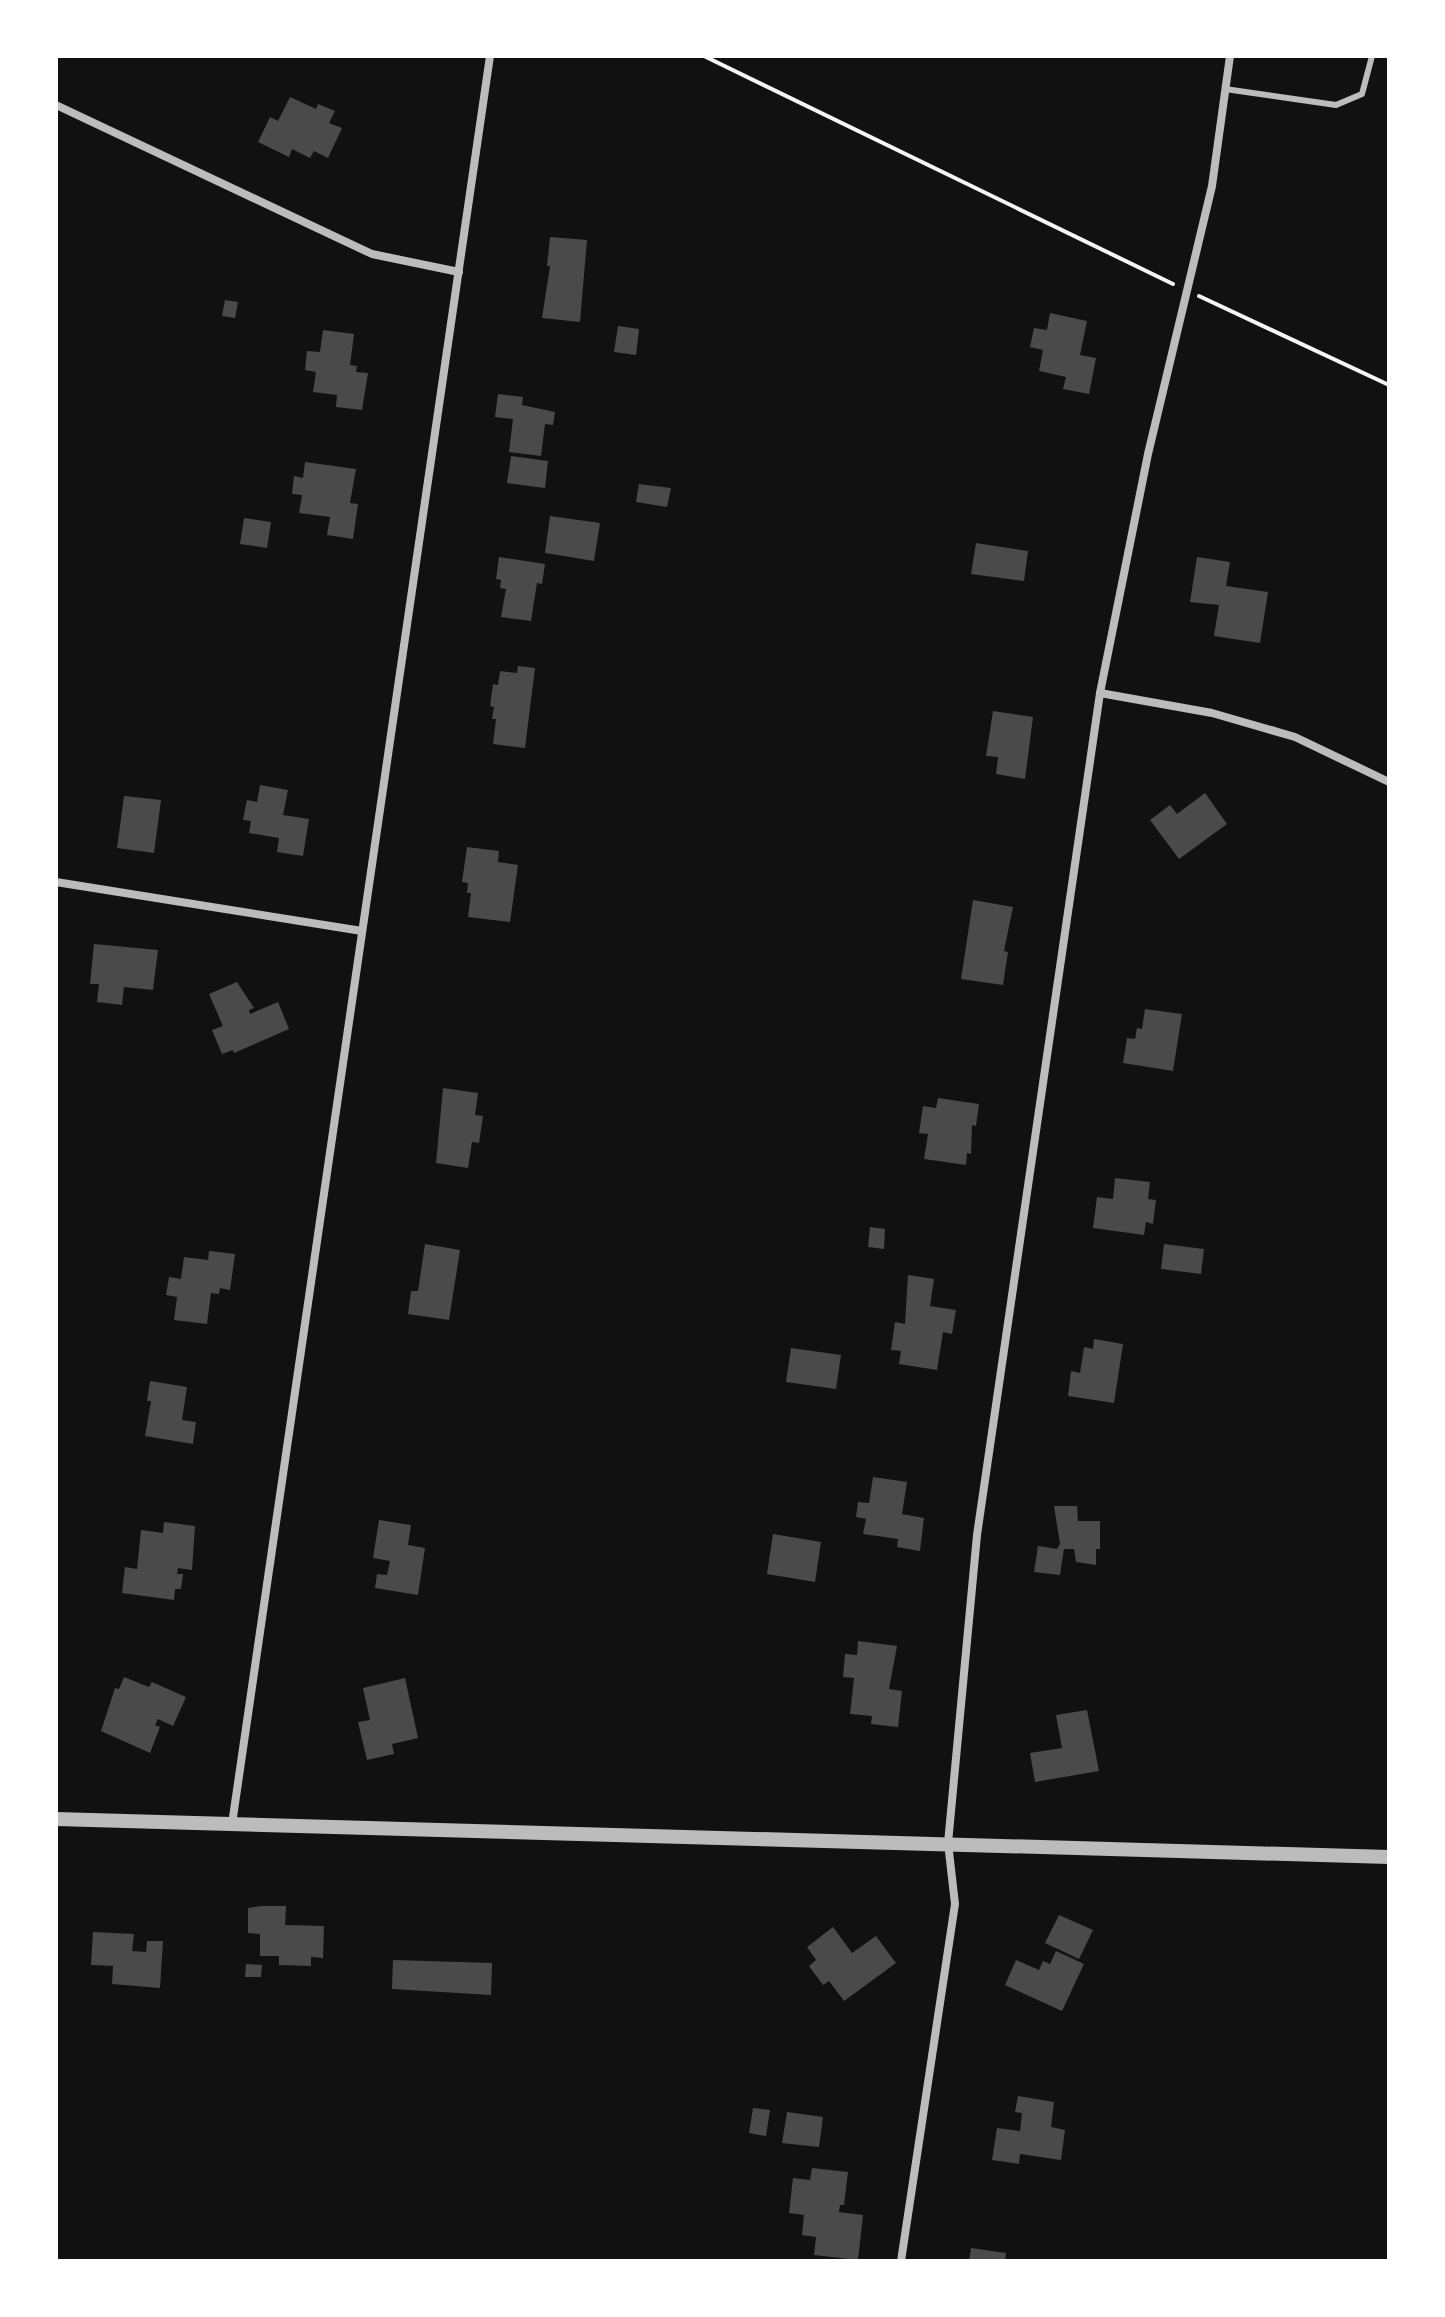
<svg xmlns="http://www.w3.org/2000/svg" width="1445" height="2317" viewBox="0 0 1445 2317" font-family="'Noto Sans',sans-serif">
<rect width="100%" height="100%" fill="#111"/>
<g fill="#4a4a4a">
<polygon points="290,97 316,109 318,104 335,111 329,123 342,128 328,158 314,151 310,158 292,149 289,157 258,142 270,117 278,121"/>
<polygon points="550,237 587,240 580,322 542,318 550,266 547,266"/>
<polygon points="225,300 238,302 235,318 222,316"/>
<polygon points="1050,313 1087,321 1080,355 1096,358 1089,394 1063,389 1066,377 1039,371 1043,350 1030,347 1034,328 1047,330"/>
<polygon points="618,326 639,329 636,355 614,352"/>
<polygon points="323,330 354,334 350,365 357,366 356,372 368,373 362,410 336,407 337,395 313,392 316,372 305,370 307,351 320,352"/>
<polygon points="498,394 523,397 522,405 555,412 553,425 545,424 541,456 509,452 513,419 495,417"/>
<polygon points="511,456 548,461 545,488 507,483"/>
<polygon points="305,462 356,469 350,503 358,504 353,539 327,535 330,517 299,513 302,495 292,494 294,476 303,478"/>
<polygon points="639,484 671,488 667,507 636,502"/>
<polygon points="550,516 600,523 594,561 545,553"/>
<polygon points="244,518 271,522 267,548 240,544"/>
<polygon points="976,543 1028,551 1024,581 971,574"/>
<polygon points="499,557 545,564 542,584 537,583 531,621 501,617 506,589 500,588 501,580 496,579"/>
<polygon points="1197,557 1230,562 1226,586 1268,592 1260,643 1214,636 1219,605 1190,602"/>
<polygon points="518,666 535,668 525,748 493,744 496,719 492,719 494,707 490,706 493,684 498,685 500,671 517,673"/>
<polygon points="993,711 1033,717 1025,779 996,774 998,757 986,756"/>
<polygon points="260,785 288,790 283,815 309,819 303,856 277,852 279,838 249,833 251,821 243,820 247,800 257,802"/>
<polygon points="1205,793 1227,824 1179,859 1150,820 1170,805 1177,814"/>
<polygon points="124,796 161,800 154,853 117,848"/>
<polygon points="467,847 499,851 498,862 518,865 510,922 468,917 471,893 467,893 468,883 462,882"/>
<polygon points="973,900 1013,907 1004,951 1008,952 1003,985 961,979"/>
<polygon points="94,944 158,950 153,990 124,987 122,1005 97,1002 99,984 90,984"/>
<polygon points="237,982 254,1008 249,1010 250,1014 278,1002 289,1029 234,1053 233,1050 222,1054 212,1030 223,1026 209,994"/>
<polygon points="1145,1009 1182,1014 1173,1071 1123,1063 1127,1038 1135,1039 1137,1028 1142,1029"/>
<polygon points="443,1088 478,1093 475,1115 483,1116 479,1143 472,1142 468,1168 436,1163"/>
<polygon points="938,1098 979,1104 976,1126 972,1125 971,1154 967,1153 966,1165 924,1159 928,1134 919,1133 923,1106 936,1108"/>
<polygon points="1115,1178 1150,1182 1148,1199 1156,1200 1153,1224 1146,1222 1144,1235 1093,1228 1097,1197 1113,1199"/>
<polygon points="870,1227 885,1229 884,1249 868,1247"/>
<polygon points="425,1244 460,1250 449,1320 408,1314 411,1291 418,1291"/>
<polygon points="1164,1244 1204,1249 1201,1274 1161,1269"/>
<polygon points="209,1251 235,1254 230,1290 220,1288 219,1294 211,1293 207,1324 174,1320 177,1297 166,1295 169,1277 181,1279 184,1257 208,1260"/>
<polygon points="908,1275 934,1279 930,1306 956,1310 952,1334 943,1332 937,1370 899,1364 901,1351 891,1350 895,1322 905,1324"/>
<polygon points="1094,1339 1123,1344 1114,1403 1068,1396 1071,1371 1080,1373 1084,1347 1093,1349"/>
<polygon points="791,1348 841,1355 836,1389 786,1382"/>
<polygon points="150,1381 187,1387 182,1420 196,1422 193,1444 145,1436 151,1401 147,1401"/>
<polygon points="873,1477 907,1482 902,1514 924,1518 920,1551 897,1547 898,1539 863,1534 866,1519 856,1517 858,1502 869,1503"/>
<polygon points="1054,1506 1077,1506 1078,1521 1100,1521 1100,1549 1096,1549 1096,1565 1076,1562 1074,1549 1064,1549 1060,1575 1034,1572 1038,1546 1057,1549 1060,1544"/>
<polygon points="379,1520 411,1525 408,1545 425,1548 418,1595 375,1588 377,1574 387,1575 390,1561 373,1558"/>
<polygon points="164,1522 195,1526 192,1570 178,1568 177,1574 183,1574 181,1589 175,1589 174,1600 122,1593 125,1567 137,1569 141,1530 163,1533"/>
<polygon points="773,1534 821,1542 815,1582 767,1574"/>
<polygon points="858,1641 897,1646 889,1689 902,1691 898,1727 871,1724 872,1716 850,1714 854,1678 843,1677 845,1654 857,1655"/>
<polygon points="124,1677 149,1687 152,1682 186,1697 173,1726 158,1719 155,1725 160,1727 150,1753 101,1731 115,1688 119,1689"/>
<polygon points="405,1678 418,1738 392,1744 394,1754 367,1760 358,1722 370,1720 363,1688"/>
<polygon points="1087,1710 1099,1771 1035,1782 1030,1753 1062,1748 1056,1715"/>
<polygon points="261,1906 286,1906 285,1925 324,1926 323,1958 311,1957 311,1966 279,1965 279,1956 260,1956 260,1934 248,1933 248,1908"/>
<polygon points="1059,1915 1093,1930 1079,1959 1045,1943"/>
<polygon points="833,1927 852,1953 876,1936 896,1963 844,2001 829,1981 823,1985 809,1966 816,1960 807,1947"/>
<polygon points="93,1932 134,1934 132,1951 146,1952 147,1941 163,1941 160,1988 112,1984 113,1966 91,1965"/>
<polygon points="1056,1951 1084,1964 1062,2011 1005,1985 1016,1960 1039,1970 1043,1961 1050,1964"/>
<polygon points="393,1960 492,1963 491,1995 392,1989"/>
<polygon points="246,1964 262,1965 261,1977 245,1977"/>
<polygon points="1018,2096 1054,2102 1051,2127 1065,2130 1061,2160 1020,2154 1019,2164 992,2160 997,2128 1020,2131 1022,2113 1015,2112"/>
<polygon points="753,2108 770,2110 766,2136 749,2133"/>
<polygon points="787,2112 823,2117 819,2147 782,2143"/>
<polygon points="812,2168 848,2172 844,2205 840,2205 839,2212 863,2215 858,2260 814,2255 816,2237 802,2235 804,2215 789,2213 793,2178 810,2180"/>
<polygon points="971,2248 1006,2253 1005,2261 969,2261"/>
</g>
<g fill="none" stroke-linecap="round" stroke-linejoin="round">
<g stroke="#f5f5f5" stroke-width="4">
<polyline points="704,56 1173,284"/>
<polyline points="1199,296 1389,385"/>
</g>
<polyline stroke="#bcbcbc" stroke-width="6" points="1225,89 1336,105 1362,94 1372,56"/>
<g stroke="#bcbcbc" stroke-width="8">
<polyline points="56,105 372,254 459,272"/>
<polyline points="1100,693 1212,713 1295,737 1389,782"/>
<polyline points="56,882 362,931"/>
<polyline points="232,1824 490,56"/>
<polyline points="901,2261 955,1904 948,1843 977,1535 1100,693 1148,454 1212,186 1230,56"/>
</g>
<polyline stroke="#bcbcbc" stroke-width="14" points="56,1819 1389,1857"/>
</g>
<rect width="1445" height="2317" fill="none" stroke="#ffffff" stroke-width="116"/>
</svg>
